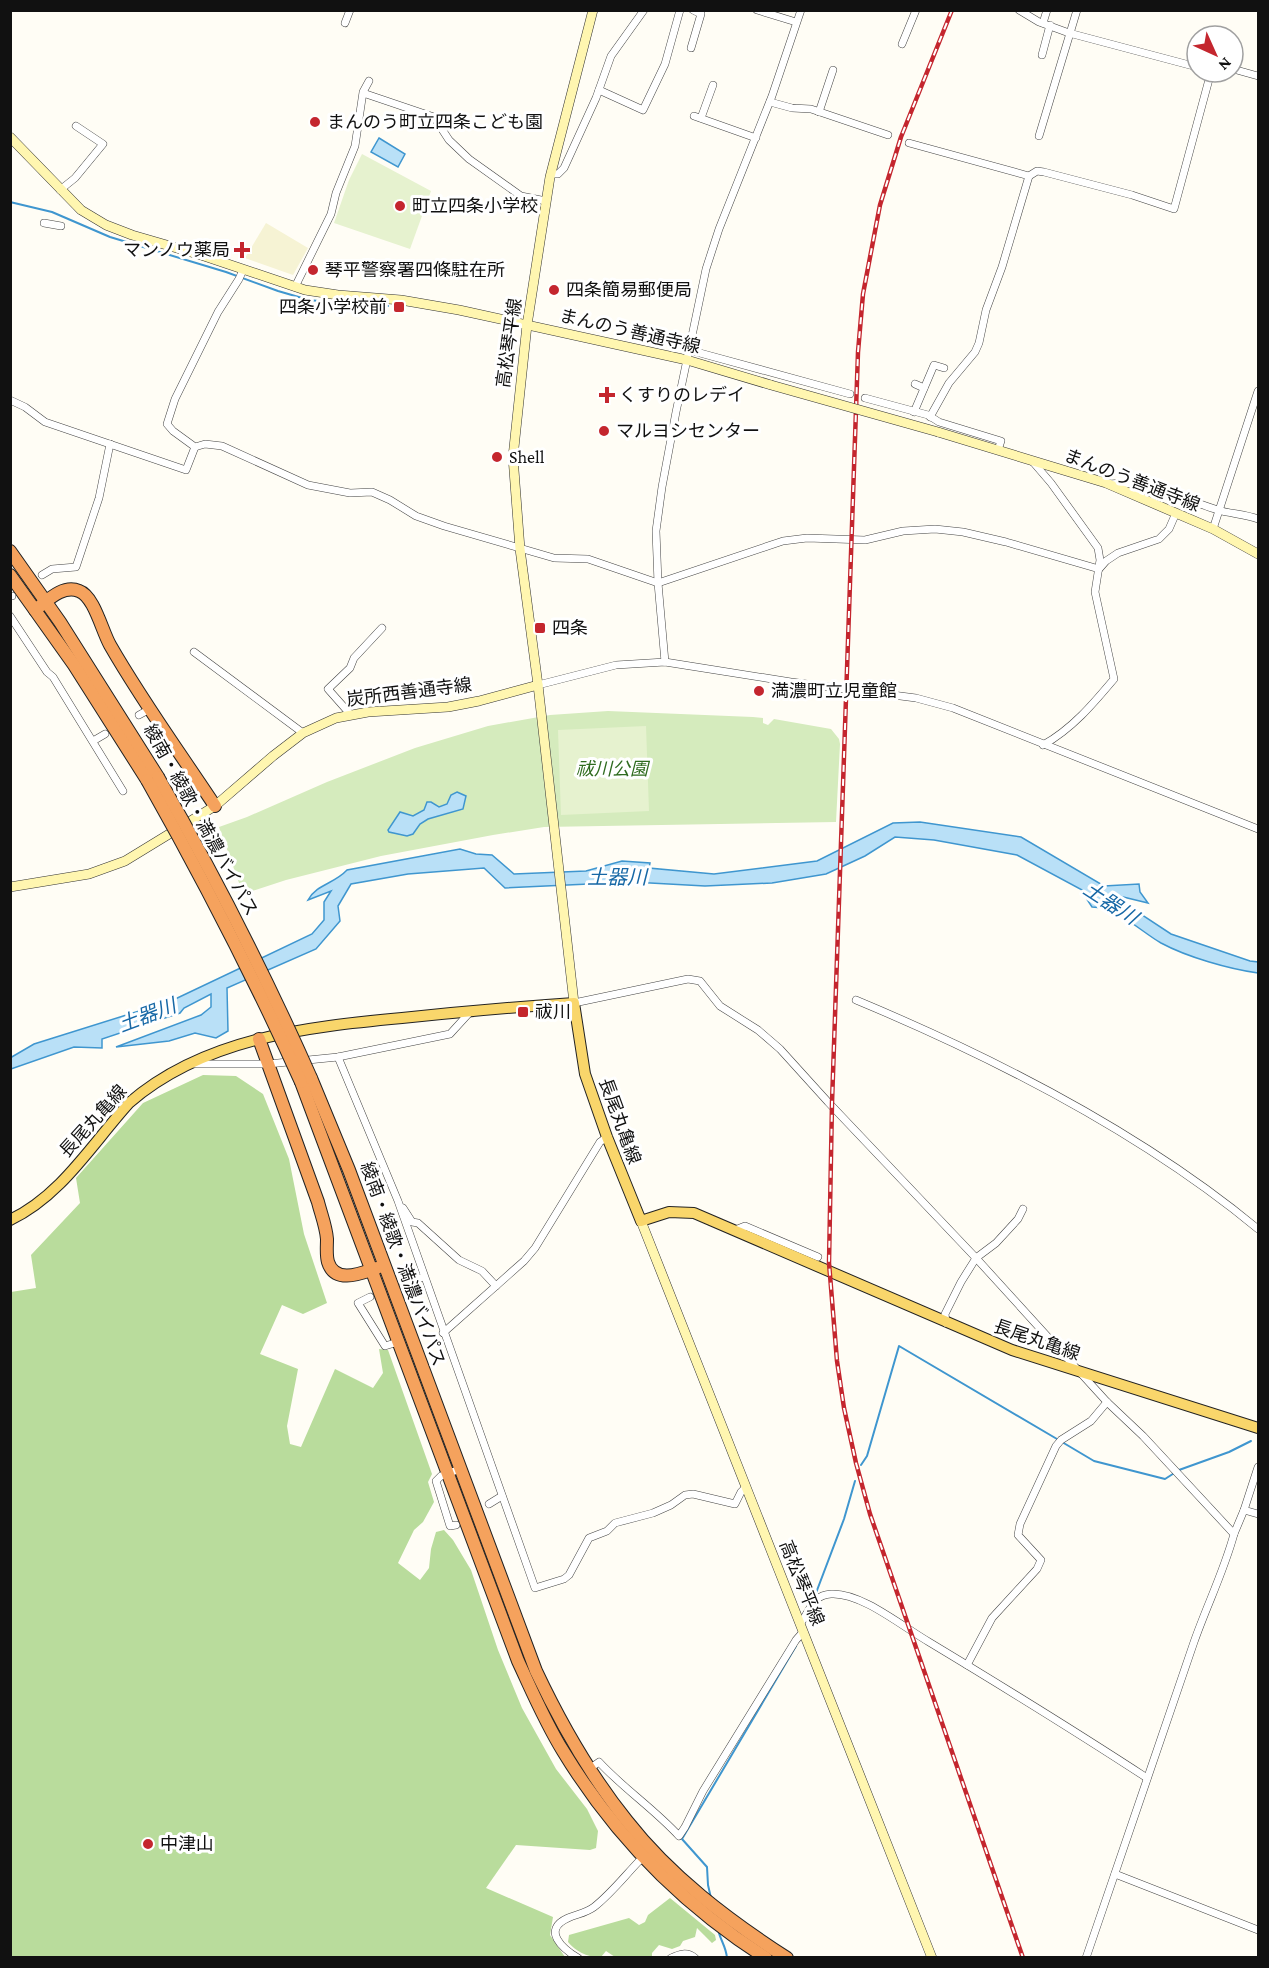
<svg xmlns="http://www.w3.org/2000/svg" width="1269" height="1968" viewBox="0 0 1269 1968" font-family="'Crimson Pro','Noto Sans JP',serif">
<rect width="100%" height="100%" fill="#fffdf5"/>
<polygon fill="#f6f3d4" points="266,223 308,248 293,275 245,258"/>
<polygon fill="#d5ebbd" points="608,711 753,717 763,718 763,723 768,725 774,719 831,729 839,739 840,744 836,822 544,827 493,835 381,856 286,880 243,894 219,827 247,817 327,782 415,748 488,726 550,715"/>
<g fill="#b9dc9c">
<polygon points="203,1075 236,1076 263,1094 289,1159 304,1234 327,1303 303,1314 282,1305 260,1354 298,1369 287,1426 290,1444 301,1447 335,1369 373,1388 383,1373 379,1349 388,1350 432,1474 428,1482 434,1502 423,1522 414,1530 398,1563 420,1580 429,1568 431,1549 436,1532 444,1530 453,1540 471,1570 498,1650 522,1708 556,1769 587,1809 598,1831 596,1848 590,1850 516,1845 486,1888 553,1917 550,1935 565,1957 11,1957 11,1292 36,1288 31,1255 80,1203 76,1178 143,1103"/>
<path d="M670,1898l45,37 1,5 -4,3 -15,-15 -2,9 -12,4 -3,5 -8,3 -13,-4 -7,8v5l-37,-1 -9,-6 -5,6c-12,1 -25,-5 -33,-15l1,-7 60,-17 10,7 6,-3 3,-7z"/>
</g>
<g fill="#e6f2cf">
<polygon points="362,154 431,191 410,249 334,223 349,180"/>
<polygon points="646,726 649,811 561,815 558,730"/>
</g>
<g fill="#b9e0f7" stroke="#3f96cf" stroke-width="1.5">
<polygon points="379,138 405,154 398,167 371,152"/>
<polygon points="457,792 466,796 463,809 428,819 420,824 413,834 407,836 389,832 388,830 400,812 413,816 424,810 427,802 431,802 439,807 447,804 451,795"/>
<path d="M920,822l101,15 83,49 35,-2 1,8 8,11 -29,-7 20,17 32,21 79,27 8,1v11c-29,-4 -71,-16 -97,-30 -21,-12 -44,-36 -69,-36l-6,-9 -2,-7 -67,-36 -83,-15 -39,-3 -30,19 -39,18 -54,9 -67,3 -73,-4 -127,6 -21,-20 -76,6 -57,10 -13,22 2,15 -24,28 -89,39 1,43 -12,7 -21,-5 -26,8 -53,6 85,-32 10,-8v-13l-27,14 -4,5 -78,26v9l-28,-1 -63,22 -1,-11 24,-14 137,-43 141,-67 12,-14v-18l7,-11 -23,9c9,-16 26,-16 39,-30l113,-21 16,5 16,1 22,19 72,-3 36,-10 28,2 -1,5 65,6 103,-13 76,-38z"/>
</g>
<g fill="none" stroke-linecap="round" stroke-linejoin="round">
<g stroke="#3f96cf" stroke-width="2">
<polyline points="10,202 52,212 110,237 226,272 278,291 309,300 329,302 388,306"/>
<polyline points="1062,1442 1094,1461 1165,1479 1179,1470 1229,1452 1251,1441"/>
<polyline points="861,1465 867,1456 899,1346 1057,1439"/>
<polyline points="816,1593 844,1519 855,1481"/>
<polyline points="711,1898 708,1885 707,1867 682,1839 796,1646"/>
<path d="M718,1929c2,11 8,17 9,29"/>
</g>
<polyline stroke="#dbdad3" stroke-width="7" stroke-dasharray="7 3.5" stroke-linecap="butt" points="370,1297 410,1281"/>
<g stroke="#444" stroke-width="8">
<g id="street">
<polyline points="757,10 796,22"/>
<polyline points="1019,10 1039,22 1069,33 1197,67"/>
<polyline points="345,23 350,10"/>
<polyline points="1043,23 1047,10"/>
<polyline points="902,44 916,10"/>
<polyline points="691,48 701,14 693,10"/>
<polyline points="1042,55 1050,25"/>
<polyline points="1233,69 1258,76"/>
<polyline points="599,90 643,110 665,64 680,10"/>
<polyline points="366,94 434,117 449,140 469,159 521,196 546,201"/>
<polyline points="770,102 792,108 811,109 888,135"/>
<polyline points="819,112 833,70"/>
<polyline points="694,116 756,138"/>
<polyline points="701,118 713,85"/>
<polyline points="1039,136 1077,10"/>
<polyline points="909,143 1029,176"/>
<polyline points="551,174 558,174 564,168 596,98 611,56 644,10"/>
<polyline points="60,190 75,178 103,144 76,126"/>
<polyline points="44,223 61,226"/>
<polyline points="243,270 239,279 218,312 175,399 167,424 173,431 195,447 205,444 222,446 308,485 350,493 372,492 390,500 416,516 444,526 554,558 588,559 658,583 783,541 807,538 865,540 903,531 935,529 963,532 1006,542 1099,569 1106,561 1118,553 1159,539 1169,529 1176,513"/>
<polyline points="295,287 331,214 336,193 355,146 363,92 369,81"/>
<polyline points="689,350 850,394"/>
<polyline points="915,384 924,388"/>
<polyline points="865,398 928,415 939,422 1001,441 998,450"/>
<polyline points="10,400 25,407 45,422 186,470 195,447"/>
<polyline points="914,412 934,365 944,368"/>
<polyline points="930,417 949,383 975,352 979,343 986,310 1002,267 1029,176 1037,171 1044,172 1132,195 1174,209 1211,72"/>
<path d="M1033,462l18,21 47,65 2,12 -5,32 19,87c-21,25 -42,50 -71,66"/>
<path d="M1110,484c36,-5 74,16 108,26 13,4 27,4 40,9"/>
<polyline points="1213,529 1258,391"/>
<polyline points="42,575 52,569 76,567 99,498 110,444"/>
<polyline points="10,596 12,596"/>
<polyline points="10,616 47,672 53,677 123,791"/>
<polyline points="194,652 303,733"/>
<polyline points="665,662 658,583 656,531 662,487 676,412 706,269 719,229 772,96 801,10"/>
<polyline points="538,685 616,665 665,662 791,682 916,698 953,708 1258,829"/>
<polyline points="139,715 150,709"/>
<polyline points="351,715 328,689 350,668 354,658 382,628"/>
<polyline points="93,741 105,734"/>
<path d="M856,1000c139,58 286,133 402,229"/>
<path d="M574,1003l114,-24 12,2 20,25 38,24 22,19 48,53 148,156 131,144 36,34 91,98c-10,37 -27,71 -40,108l-108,316"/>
<polyline points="338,1057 398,1201 535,1588 564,1579 569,1575 589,1538 607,1531 615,1523 653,1513 671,1505 685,1495 693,1494 735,1504 741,1492 746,1487"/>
<polyline points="195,1064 268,1064 338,1057 450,1034 471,1011"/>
<polyline points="403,1208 412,1222 418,1223 459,1260 482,1271 496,1286"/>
<polyline points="735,1230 745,1226 818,1257"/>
<polyline points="410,1281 424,1277"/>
<polyline points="370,1297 358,1303 385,1346 398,1342"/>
<polyline points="946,1323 945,1314 961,1282 976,1258 996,1243 1018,1219 1023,1209"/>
<polyline points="443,1333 524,1261 535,1248 600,1142 607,1137"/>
<polyline points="489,1504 502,1496"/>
<polyline points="1244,1510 1258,1467"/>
<polyline points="456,1525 450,1526 436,1481 441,1476 460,1469"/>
<polyline points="1234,1534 1244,1510 1258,1514"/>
<path d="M800,1624c10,-13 12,-29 31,-30 30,-2 72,33 98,48 73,44 146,89 218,136"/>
<polyline points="967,1665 992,1618 1037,1569 1041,1560 1018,1535 1020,1524 1056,1446 1061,1440 1091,1421 1107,1402"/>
<path d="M589,1769l10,-7c25,27 54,46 80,74l6,-9 18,-36 93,-151 7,-8"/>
<polyline points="1115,1874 1258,1930"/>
<path d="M578,1958c-15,-9 -37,-28 -10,-40 9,-4 18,-5 26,-11 18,-14 33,-34 49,-50"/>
<path d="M671,1958c8,-4 16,-7 24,0"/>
</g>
</g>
<g stroke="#333" stroke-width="10">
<g id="secondary">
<polyline points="10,137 81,210 106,225 132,235 201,255 305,290 338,295 401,300 459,310 687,360 771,385"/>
<polyline points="938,432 1106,483 1213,529 1258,554"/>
<polyline points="10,887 89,874 125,861 215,806 273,756 303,733 336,718 368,712 448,707 479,701 538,685"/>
<polyline points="574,1003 538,685 520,549 513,457 527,325 550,177 593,10"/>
<polyline points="641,1221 932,1958"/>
</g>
</g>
<g stroke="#222" stroke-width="12">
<path id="primary" d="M10,1220c51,-24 82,-76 119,-117 75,-65 177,-76 273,-85 57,-6 114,-11 172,-15l11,71 22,63 34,84 28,-9 25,1 318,137 246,78"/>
</g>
<g stroke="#222" stroke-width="14">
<g id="highway">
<polyline points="10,551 60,622 158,777"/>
<polyline points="10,575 74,665 147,780"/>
<path d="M35,610c12,-9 28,-26 44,-19 15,5 23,40 31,54 32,56 70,108 105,161"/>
<path d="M259,1039l59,163c3,12 8,24 9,37 0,8 -1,16 1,23 7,23 34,11 49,6"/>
<path d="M311,1078l38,92 187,501c25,53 54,104 91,150 43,55 101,99 160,137"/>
<path d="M301,1082l217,579c14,30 27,61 45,90 51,84 120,154 203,207"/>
</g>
</g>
<use href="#street" stroke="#fff" stroke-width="7"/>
<use href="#secondary" stroke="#fff6b0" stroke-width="9"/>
<use href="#primary" stroke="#f9d66b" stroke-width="10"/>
<use href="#highway" stroke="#f5a25d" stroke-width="12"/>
<g stroke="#c4262e" stroke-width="4.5">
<polyline id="rail" points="952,10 901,137 880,205 863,294 858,352 832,1103 829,1263 837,1361 844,1408 856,1463 870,1514 1023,1958"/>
</g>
<use href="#rail" stroke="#fff" stroke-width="2" stroke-dasharray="7" stroke-linecap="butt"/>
<g stroke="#333" stroke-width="10" stroke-linecap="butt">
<polyline id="secondary-bridge" points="771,385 938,432"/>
</g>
<g stroke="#222" stroke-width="14" stroke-linecap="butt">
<g id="highway-bridge">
<path d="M158,777c57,99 107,197 153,301"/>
<path d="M147,780c56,99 107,198 154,302"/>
</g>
</g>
<use href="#secondary-bridge" stroke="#fff6b0" stroke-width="9"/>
<use href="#highway-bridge" stroke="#f5a25d" stroke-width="12"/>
</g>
<g fill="#c4262e" stroke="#fff" stroke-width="2">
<circle cx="315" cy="122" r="6"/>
<circle cx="400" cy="206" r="6"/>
<path d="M239 241h6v6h6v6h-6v6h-6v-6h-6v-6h6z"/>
<circle cx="313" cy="270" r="6"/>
<circle cx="554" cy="290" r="6"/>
<rect x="393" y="301" width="12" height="12" rx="3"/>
<path d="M604 386h6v6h6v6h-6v6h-6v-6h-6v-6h6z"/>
<circle cx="604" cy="431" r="6"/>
<circle cx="497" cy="457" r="6"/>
<rect x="534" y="622" width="12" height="12" rx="3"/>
<circle cx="759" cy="691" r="6"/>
<rect x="517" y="1006" width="12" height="12" rx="3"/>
<circle cx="148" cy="1844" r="6"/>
</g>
<g text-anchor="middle" stroke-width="6" stroke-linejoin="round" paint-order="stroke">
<g font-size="18" fill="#111" stroke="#fff" text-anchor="start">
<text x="327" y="128">まんのう町立四条こども園</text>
<text x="412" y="212">町立四条小学校</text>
<text x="230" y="256" text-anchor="end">マンノウ薬局</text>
<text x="325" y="276">琴平警察署四條駐在所</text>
<text x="566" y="296">四条簡易郵便局</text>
<text x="387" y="313" text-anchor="end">四条小学校前</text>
<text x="619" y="401">くすりのレデイ</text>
<text x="616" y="437">マルヨシセンター</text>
<text x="509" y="463">Shell</text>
<text x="552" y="634">四条</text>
<text x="771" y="697">満濃町立児童館</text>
<text x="535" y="1018">祓川</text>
<text x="160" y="1850">中津山</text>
</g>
<g font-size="18" fill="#111" stroke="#fff">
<text transform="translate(630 331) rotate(13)" y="6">まんのう善通寺線</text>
<text transform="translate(509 343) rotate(-82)" y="6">高松琴平線</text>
<text transform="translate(1132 480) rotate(21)" y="6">まんのう善通寺線</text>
<text transform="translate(409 692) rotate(-7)" y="6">炭所西善通寺線</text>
<text transform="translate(201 820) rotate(61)" y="6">綾南・綾歌・満濃バイパス</text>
<text transform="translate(93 1121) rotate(-48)" y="6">長尾丸亀線</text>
<text transform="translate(620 1121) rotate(70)" y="6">長尾丸亀線</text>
<text transform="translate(403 1264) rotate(70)" y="6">綾南・綾歌・満濃バイパス</text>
<text transform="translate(1037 1340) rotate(19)" y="6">長尾丸亀線</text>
<text transform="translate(802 1583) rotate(68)" y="6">高松琴平線</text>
</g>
<g font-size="18" font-style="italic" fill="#2f6b1f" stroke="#fff">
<text x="612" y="775">祓川公園</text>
</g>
<g font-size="20" font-style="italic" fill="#1768a6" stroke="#fff">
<text x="617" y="884">土器川</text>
<text transform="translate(1111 903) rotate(33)" y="7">土器川</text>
<text transform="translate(147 1015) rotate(-21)" y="7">土器川</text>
</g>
</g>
<rect width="1269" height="1968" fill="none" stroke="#111111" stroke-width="24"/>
<g transform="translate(1215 54) rotate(135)"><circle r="28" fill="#ffffff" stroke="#a0a0a0" stroke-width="1.5"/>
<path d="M0-4.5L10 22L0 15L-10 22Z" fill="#c4262e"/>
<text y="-9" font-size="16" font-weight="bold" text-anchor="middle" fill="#111111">N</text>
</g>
</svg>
